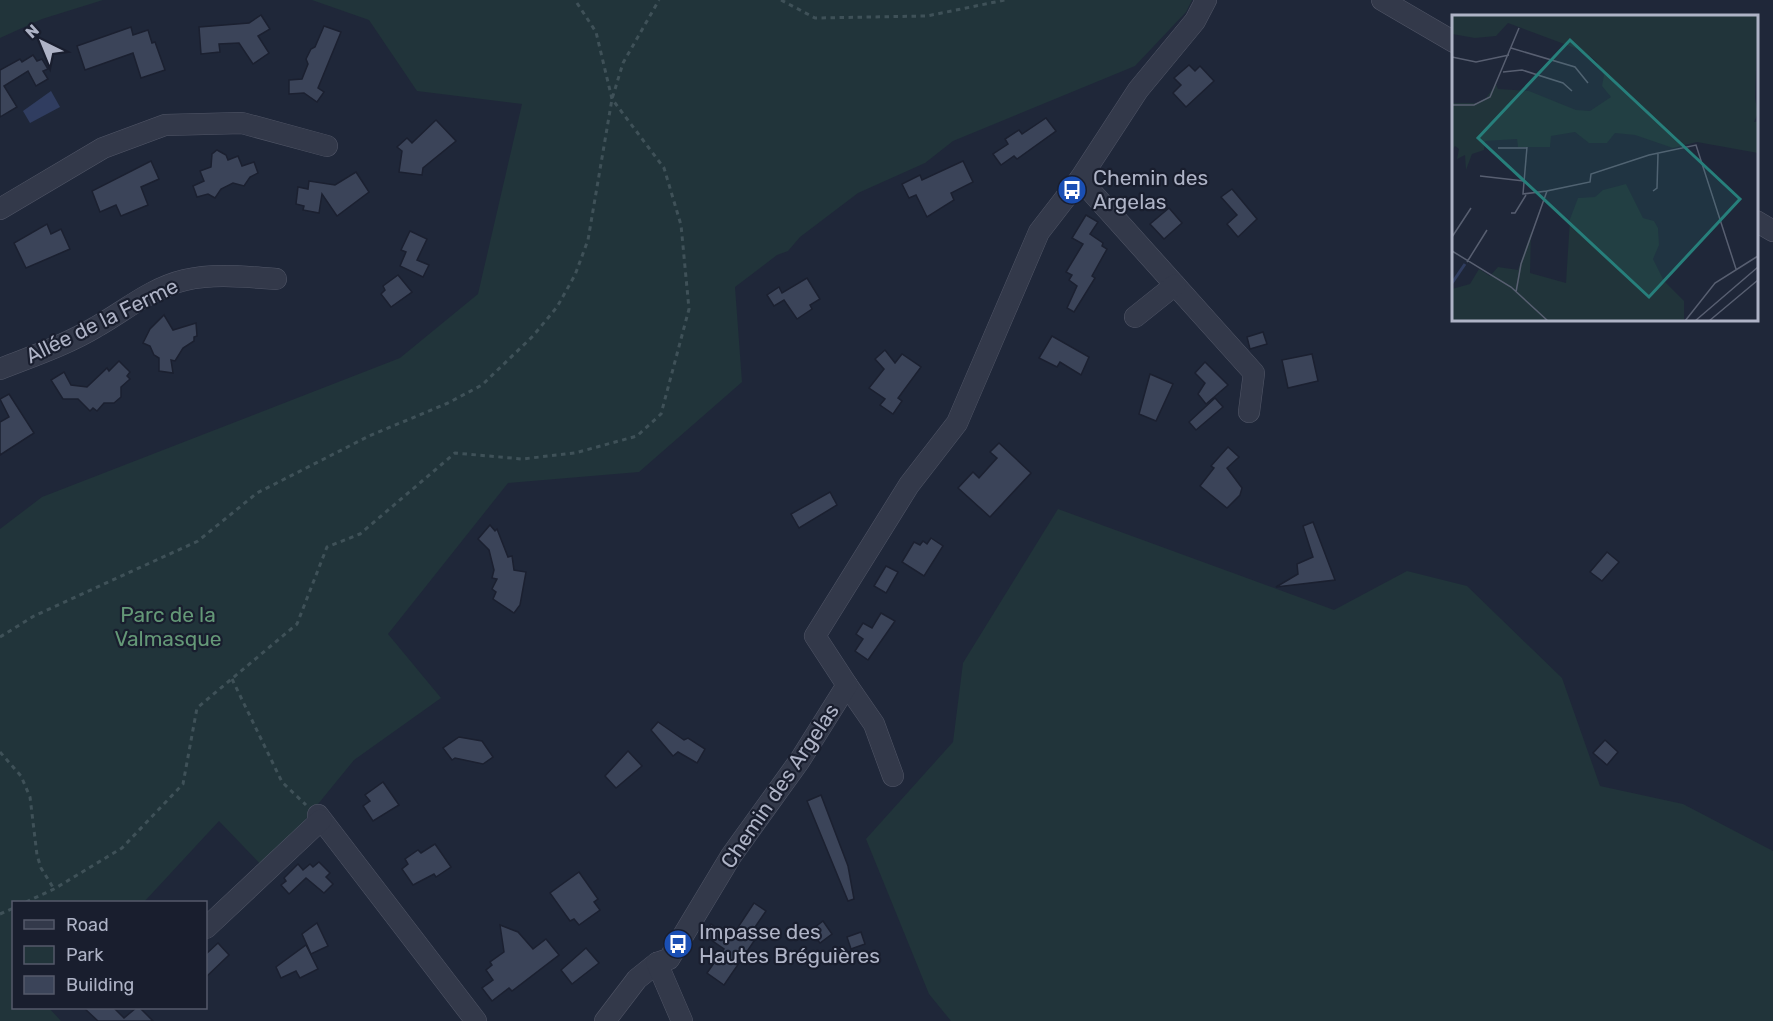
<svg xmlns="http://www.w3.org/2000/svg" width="1773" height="1021" viewBox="0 0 1773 1021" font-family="Rubik,sans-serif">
<rect width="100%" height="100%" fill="#1f2739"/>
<g fill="#21343a">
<polygon points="0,0 103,0 42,19 0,38"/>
<polygon points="312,0 1192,0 1186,12 1135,66 953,141 925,163 858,193 800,237 788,251 777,255 735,287 742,382 639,472 508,483 388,634 441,698 354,760 265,869 219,821 144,902 14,902 14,1008 49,1008 61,1021 0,1021 0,529 42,497 400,358 478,294 522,104 417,91 369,20"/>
<polygon points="1058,509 1334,610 1407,571 1467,586 1562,678 1600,786 1683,804 1773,851 1773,1021 951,1021 929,994 866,839 953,742 963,663"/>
</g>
<polygon fill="#303d60" points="51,91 60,107 30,123 23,111"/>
<g fill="#3b4459" stroke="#1b2030" stroke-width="1.5">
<polygon points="261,15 270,29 258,36 269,53 253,64 239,43 219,44 220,52 201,54 199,27 249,23"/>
<polygon points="324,26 341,32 318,88 324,92 317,102 304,93 289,94 289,80 302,79 308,64 306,59 311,49 315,47"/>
<polygon points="131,27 133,35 148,30 152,43 155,42 165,70 141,78 133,53 85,70 77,46"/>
<polygon points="33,55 37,61 42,59 48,69 43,71 48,79 36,86 28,71 4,86 17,107 0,117 0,70 20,59 22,62"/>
<polygon points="1189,65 1195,71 1200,66 1214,81 1186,107 1173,93 1181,85 1174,78"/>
<polygon points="1046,118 1056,131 1017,159 1014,156 1001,165 993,154 1008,144 1005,139 1019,130 1022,134"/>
<polygon points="436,120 456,141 423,168 422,175 399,172 402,151 397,147 407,138 412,143"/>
<polygon points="217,150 226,155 228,160 238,156 242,166 254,162 258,173 250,177 244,186 233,183 221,189 215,198 208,194 197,197 193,186 204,181 200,171 211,167 212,154"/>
<polygon points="151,161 159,179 141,187 148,205 121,216 116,205 100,212 92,191"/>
<polygon points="963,161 973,182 951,193 954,200 927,217 916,195 909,198 902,184 920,175 922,180"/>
<polygon points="356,172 369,192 337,216 322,194 319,213 303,210 304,206 296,204 298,187 308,189 309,181 335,185"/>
<polygon points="1232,189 1257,219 1238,237 1227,224 1237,215 1221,197"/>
<polygon points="1169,208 1182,223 1164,239 1150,224"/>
<polygon points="1086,215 1098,222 1090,234 1103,243 1102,246 1107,249 1092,276 1095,278 1074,312 1067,308 1077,286 1069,280 1072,275 1066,272 1083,244 1072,238"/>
<polygon points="47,224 51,234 61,229 70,249 26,268 14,243"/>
<polygon points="410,231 427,239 417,260 429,265 423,277 400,266 406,252 401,250"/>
<polygon points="398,275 412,292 391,307 381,294 385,290 383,286"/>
<polygon points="807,278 820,299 810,305 812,309 797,319 784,300 774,306 767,295 779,287 782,293"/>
<polygon points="164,315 173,330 196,323 197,336 194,337 194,341 183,348 175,361 171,360 173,373 159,371 159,358 154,355 150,346 143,343 150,329"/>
<polygon points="1263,332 1267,344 1250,349 1247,337"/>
<polygon points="1052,336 1089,357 1081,375 1060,362 1057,367 1039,358"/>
<polygon points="885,350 895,363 902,354 921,367 898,398 902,401 893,414 880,405 885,399 869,388 884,369 875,359"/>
<polygon points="1312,354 1318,381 1288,388 1282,360"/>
<polygon points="119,361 130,372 127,376 130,379 121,387 121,397 114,403 104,403 97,411 93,408 90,411 78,399 63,399 51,380 64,372 71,385 87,387 107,368 109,371"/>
<polygon points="1205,362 1228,385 1206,404 1198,394 1205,383 1195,373"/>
<polygon points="1150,374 1173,384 1156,421 1139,414"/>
<polygon points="9,394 34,433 0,455 0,422 9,417 0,399"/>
<polygon points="1215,398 1223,407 1196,430 1189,422"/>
<polygon points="999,443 1031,473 990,517 958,488 973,472 979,478 997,458 990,452"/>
<polygon points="1228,447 1239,457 1227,468 1242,488 1240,495 1227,508 1200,486 1214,468 1211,466"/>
<polygon points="830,492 837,505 799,528 791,514"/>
<polygon points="1313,522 1335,580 1276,587 1298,574 1297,564 1313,557 1303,526"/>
<polygon points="490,525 495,531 497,529 508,557 512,556 514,570 526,572 520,605 514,613 493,599 496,592 492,589 497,579 492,578 494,570 489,550 478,539"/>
<polygon points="931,538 943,546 924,576 902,562 914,542 920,545 923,541 927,544"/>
<polygon points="1607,552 1619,562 1602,581 1590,572"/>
<polygon points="886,566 898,572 886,593 874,586"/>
<polygon points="881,613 895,621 868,660 855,651 863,639 856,634 863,623 872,628"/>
<polygon points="658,722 684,740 688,738 705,749 697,763 678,752 673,756 651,730"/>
<polygon points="459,737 482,741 493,757 483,764 455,758 452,760 443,748"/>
<polygon points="1605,740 1618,752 1607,765 1593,753"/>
<polygon points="628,751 642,766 616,788 605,776"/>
<polygon points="383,782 399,805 373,821 363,806 370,801 365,795"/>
<polygon points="821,795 848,866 854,899 848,901 807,801"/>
<polygon points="435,844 451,867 436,877 434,874 413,885 402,869 408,864 405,859 418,850 421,853"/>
<polygon points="319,862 330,873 326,877 333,884 324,893 306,878 289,894 281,885 286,881 284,878 298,864 303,870 310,864 313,867"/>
<polygon points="579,872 598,899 594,902 600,910 579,925 574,919 570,921 550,893"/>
<polygon points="754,903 766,911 755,927 761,931 724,985 707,973 724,949 704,935 711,924 731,938"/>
<polygon points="823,921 832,934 820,943 810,931"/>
<polygon points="317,923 328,946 311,954 302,934"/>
<polygon points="500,925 518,932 533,949 546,939 559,955 512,991 509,988 492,1001 482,988 493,980 486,970 492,965 490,962 504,952"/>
<polygon points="861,932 865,944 851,949 847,937"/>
<polygon points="218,943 229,955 206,977 206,954"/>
<polygon points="306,945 318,969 300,978 296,971 281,978 276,967"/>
<polygon points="586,948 599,963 572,984 561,970"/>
<polygon points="84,1008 114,1008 124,1018 136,1008 140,1008 153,1021 98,1021"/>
</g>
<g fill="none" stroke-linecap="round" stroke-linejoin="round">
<g stroke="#515667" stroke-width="22">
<g id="minor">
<polyline points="1382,0 1454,42"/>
<polyline points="1080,179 1254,373 1249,412"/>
<polyline points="0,209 103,148 165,125 242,123 327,146"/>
<polyline points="1756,221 1773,231"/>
<polyline points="1135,317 1175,285"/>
<path d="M0,369c33,-13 66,-24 96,-42 30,-17 55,-39 89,-47 30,-7 61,-3 91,-1"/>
<polyline points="847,685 874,724 893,776"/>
<polyline points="318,815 476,1021"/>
<polyline points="206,928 321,820"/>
<polyline points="605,1021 637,979 657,963"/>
<polyline points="682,1021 657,963 669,959 731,856 800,760 847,685 815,636 909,485 957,423 1039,232 1080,179 1138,90 1195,21 1206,0"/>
</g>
</g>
<g stroke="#3f5158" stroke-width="3" stroke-dasharray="4.5 4.5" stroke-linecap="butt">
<polyline points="781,0 815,18 927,16 1005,0"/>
<polyline points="0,637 34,616 198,541 257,493 369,436 448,403 482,385 533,336 557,307 575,275 588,240 612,99 623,63 659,0"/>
<polyline points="232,679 282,782 306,805"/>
<polyline points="0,752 21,776 30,797 37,855 41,868 54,889"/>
<polyline points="26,902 54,889 122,848 183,784 197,708 297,624 327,547 360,534 455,453 522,459 575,453 637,436 661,414 689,309 681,225 664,168 612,99 596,32 575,0"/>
<polyline points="0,914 14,908"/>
</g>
<use href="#minor" stroke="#33394a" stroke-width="21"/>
</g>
<defs>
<g id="bus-disc" transform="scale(1.5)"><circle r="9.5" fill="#1a4fb4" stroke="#191e2e"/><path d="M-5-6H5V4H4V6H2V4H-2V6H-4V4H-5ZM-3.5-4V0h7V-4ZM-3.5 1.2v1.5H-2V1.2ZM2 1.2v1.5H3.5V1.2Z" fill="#fff"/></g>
</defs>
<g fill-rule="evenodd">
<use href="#bus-disc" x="1072" y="190"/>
<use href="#bus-disc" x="678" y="944"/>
</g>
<g text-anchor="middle" stroke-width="4.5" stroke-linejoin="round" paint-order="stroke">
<g font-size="21" fill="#aeb3c6" stroke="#191e2e" text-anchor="start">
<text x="1093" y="185">Chemin des<tspan x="1093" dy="24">Argelas</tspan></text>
<text x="699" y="939">Impasse des<tspan x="699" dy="24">Hautes Bréguières</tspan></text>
</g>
<g font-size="21" fill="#aeb3c6" stroke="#191e2e">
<text transform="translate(102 321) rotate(-26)" y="7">Allée de la Ferme</text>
<text transform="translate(780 786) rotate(-56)" y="7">Chemin des Argelas</text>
</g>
<g font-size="21" fill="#649877" stroke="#191e2e">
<text x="168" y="622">Parc de la<tspan x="168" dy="24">Valmasque</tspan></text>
</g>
</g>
<g transform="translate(1452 15)">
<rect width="306" height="306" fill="#1f2739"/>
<path d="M0,0h306l-3,83 3,15 -4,9 4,-1v32l-61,-11 -24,6 -38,-13 -20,-2 -8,10h-18l-14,-11 -24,4 -1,11h-32l-1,-8 -32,2 -1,9 -12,4 -6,16 -1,-15 -8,4 2,-10 -4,-3 -3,4v-47h25l9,-5 10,-14 2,5 31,2 47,19 14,1 21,-14 -9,-11 2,-11 -8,-14 -13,-10 -75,-28 -12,13 -21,2 -23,-4zM174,169l17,34 11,3 4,7 1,17 -6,14 11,22 20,20v20h-232v-32l18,-5 9,-15 11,7 8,-9 20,3 13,-38 -1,41 36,10 4,-64 8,-21 17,-1 8,-7z" fill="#21343a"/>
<path fill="none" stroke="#303d60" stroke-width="3" d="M0,268l13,-19"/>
<path fill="none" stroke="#585f71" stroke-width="1.5" d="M59,33l64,19 13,16M0,42l24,5 33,-7M51,57l19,-2 41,13 9,8M0,90h22l16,-8 29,-69M75,132l-4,47 24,-3M46,133h29M28,161l44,5M201,176l4,-3 1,-34M59,198h4l11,-18M0,222l19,-29M0,236l59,36 37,34M15,247l20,-32M64,277l5,-28 26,-73 43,-9 1,-8 58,-19 47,-10 40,124M233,306l30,-38 43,-27M243,306l63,-54M257,306l49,-41"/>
<path fill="#277f7b" fill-opacity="0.15" stroke="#277f7b" stroke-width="3" d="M118,25l170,159 -91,98 -171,-159z"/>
<rect width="306" height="306" fill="none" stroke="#aeb3c6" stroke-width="3"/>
</g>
<rect x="12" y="901" width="195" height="108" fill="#191e2e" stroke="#555a6b" stroke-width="1.5"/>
<rect x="24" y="920" width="30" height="9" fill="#33394a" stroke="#555a6b" stroke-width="1.5"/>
<text x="66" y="931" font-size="18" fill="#aeb3c6">Road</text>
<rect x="24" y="946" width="30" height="18" fill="#21343a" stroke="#555a6b" stroke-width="1.5"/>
<text x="66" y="961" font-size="18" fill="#aeb3c6">Park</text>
<rect x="24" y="976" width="30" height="18" fill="#3b4459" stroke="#555a6b" stroke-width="1.5"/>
<text x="66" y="991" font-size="18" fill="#aeb3c6">Building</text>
<g transform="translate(42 42) rotate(317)" stroke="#191e2e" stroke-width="4.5" paint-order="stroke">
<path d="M0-4.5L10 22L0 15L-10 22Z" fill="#aeb3c6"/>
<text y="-9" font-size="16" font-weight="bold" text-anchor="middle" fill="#aeb3c6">N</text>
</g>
</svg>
